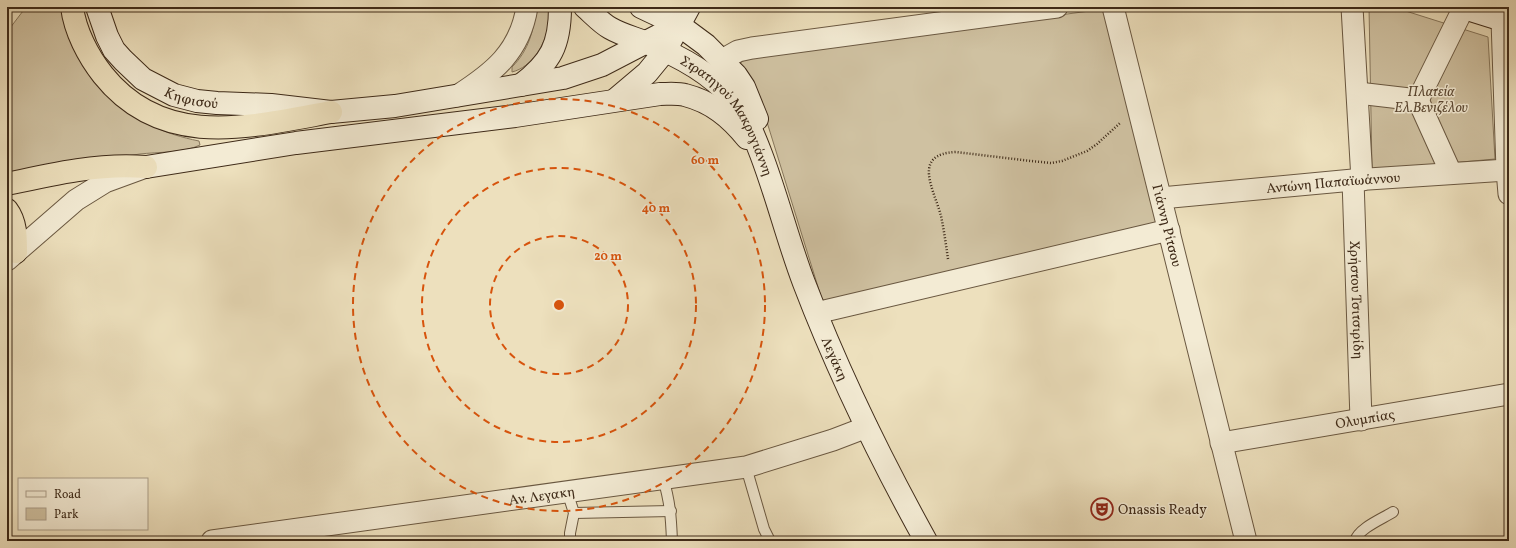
<svg xmlns="http://www.w3.org/2000/svg" width="1516" height="548" viewBox="0 0 1516 548" font-family="Vollkorn,serif">
<rect width="100%" height="100%" fill="#ede0bd"/>
<filter id="stains"><feTurbulence type="fractalNoise" baseFrequency=".005" numOctaves="4"/><feColorMatrix values="0 0 0 0 .2 0 0 0 0 .09 0 0 0 0 .02 0 0 0 .5 -.17"/></filter>
<radialGradient id="worn" r=".72"><stop offset=".6" stop-color="#630" stop-opacity="0"/><stop offset="1" stop-color="#630" stop-opacity=".3"/></radialGradient>
<g fill="#cfc1a1" stroke="#86765c">
<path d="M26,7h39c10,24 18,51 30,74 3,7 11,13 17,18 27,23 52,35 87,42l1,4c-16,8 -43,7 -60,9 -45,6 -89,14 -133,21v-143z"/>
<path d="M536,7h13c0,6 0,13 -1,19 -3,19 -16,41 -36,46v-5c17,-17 22,-37 24,-60z"/>
<polygon points="1369,7 1393,7 1488,37 1495,159 1372,170"/>
<polygon points="1104,9 1158,225 823,303 762,106 739,64 746,59 752,57"/>
</g>
<g fill="none" stroke-linecap="round" stroke-linejoin="round">
<g stroke="#6a5841" stroke-width="12">
<g id="lane">
<polyline points="746,467 764,529 770,541"/>
<path d="M663,478c7,24 8,38 9,63"/>
<polyline points="567,491 574,513 570,533 570,541"/>
<polyline points="574,513 671,511"/>
<path d="M1355,541c4,-13 27,-22 38,-29"/>
</g>
</g>
<g stroke="#6a5841" stroke-width="23">
<g id="street">
<path id="s1" d="M1113,7l133,534"/>
<polyline points="1352,7 1362,180"/>
<polyline points="1502,20 1507,170 1509,194"/>
<polyline points="722,60 738,51 752,48 1057,7"/>
<polyline points="1358,93 1418,100"/>
<path d="M457,96c36,-23 63,-44 70,-89"/>
<polyline points="1418,100 1464,7"/>
<polyline points="1418,100 1451,173"/>
<path id="s2" d="M1353,180l8,240"/>
<path id="s3" d="M1161,198l192,-18 154,-10"/>
<polyline points="7,260 76,200 105,182 146,167"/>
<polyline points="816,313 1169,230"/>
<path id="s4" d="M1221,443l288,-49"/>
<path id="s5" d="M212,541l534,-74 87,-27 34,-13"/>
</g>
</g>
<g stroke="#3e2a18" stroke-width="24">
<g id="secondary">
<path id="s6" d="M97,7l10,29 7,14 9,10 20,19 31,16 23,6 20,2 54,2 60,7 64,-6 168,-28 39,-13 77,-40"/>
<path id="s7" d="M585,7c8,7 16,16 25,21 12,7 25,10 37,15 30,12 61,28 83,53 15,17 23,37 31,58 16,42 27,87 43,129 34,89 76,175 122,258"/>
<polyline points="641,7 679,25 706,45 736,75 744,87 757,119"/>
<polyline points="1461,7 1509,22"/>
<path d="M521,85c30,-23 39,-40 39,-78"/>
<polyline points="615,100 647,73 665,51 689,7"/>
<path d="M146,167l150,-24 219,-27 145,-22c8,0 18,-1 25,1 27,7 45,22 62,43"/>
</g>
</g>
<g stroke="#3e2a18" stroke-width="24">
<g id="highway">
<path d="M72,7c3,24 16,49 31,68 60,75 146,52 228,37"/>
<path d="M7,184c45,-10 93,-21 139,-17"/>
<path d="M7,210c9,12 9,27 9,42"/>
</g>
</g>
<path stroke="#3e2a18" stroke-width="2.5" stroke-dasharray="1 2" stroke-linecap="butt" d="M948,259c-2,-14 -4,-29 -7,-43 -7,-27 -30,-62 15,-64l75,9 20,2 11,-2 25,-10 10,-7 23,-21"/>
<use href="#lane" stroke="#f3ebd4" stroke-width="10"/>
<use href="#street" stroke="#f3ebd4" stroke-width="21"/>
<use href="#secondary" stroke="#f3ebd4" stroke-width="22"/>
<use href="#highway" stroke="#ede0bd" stroke-width="22"/>
</g>
<g fill="none" stroke="#d7540d" stroke-width="2" stroke-dasharray="7 5">
<circle cx="559" cy="305" r="69"/>
<circle cx="559" cy="305" r="137"/>
<circle cx="559" cy="305" r="206"/>
</g>
<defs>
<g id="theatre-ring" transform="scale(1.15)"><circle r="9.5" fill="#f3ebd4" stroke="#8f2418" stroke-width="1.5"/><path d="M-5-5.5Q0-4 5-5.5V0Q5 5 0 6Q-5 5-5 0ZM-3.3-2.5H-1v1.5H-3.3ZM1-2.5H3.3v1.5H1ZM-2.8 1Q0 5.5 2.8 1Z" fill="#8f2418"/></g>
</defs>
<g fill-rule="evenodd">
<use href="#theatre-ring" x="1102" y="509"/>
</g>
<g text-anchor="middle" stroke-width="3" stroke-linejoin="round" paint-order="stroke">
<g font-size="14" font-style="italic" fill="#5b4833" stroke="#f3ebd4">
<text x="1431" y="96">Πλατεία<tspan x="1431" dy="16">Ελ.Βενιζέλου</tspan></text>
</g>
<g font-size="14" fill="#3e2a18" stroke="#f3ebd4">
<text dy="5" stroke="none"><textPath href="#s6" startOffset="140">Κηφισού</textPath></text>
<text dy="5" stroke="none"><textPath href="#s7" startOffset="186">Στρατηγού Μακρυγιάννη</textPath></text>
<text dy="5" stroke="none"><textPath href="#s3" startOffset="173">Αντώνη Παπαϊωάννου</textPath></text>
<text dy="5" stroke="none"><textPath href="#s1" startOffset="225">Γιάννη Ρίτσου</textPath></text>
<text dy="5" stroke="none"><textPath href="#s2" startOffset="120">Χρήστου Τσιτσιρίδη</textPath></text>
<text dy="5" stroke="none"><textPath href="#s7" startOffset="456">Λεγάκη</textPath></text>
<text dy="5" stroke="none"><textPath href="#s4" startOffset="146">Ολυμπίας</textPath></text>
<text dy="5" stroke="none"><textPath href="#s5" startOffset="333">Αν. Λεγακη</textPath></text>
</g>
<g font-size="14" fill="#3e2a18" stroke="#f3ebd4" text-anchor="start">
<text x="1118" y="514">Onassis Ready</text>
</g>
</g>
<circle cx="559" cy="305" r="6" fill="#d7540d" stroke="#f3ebd4" stroke-width="2"/>
<g font-size="12" text-anchor="middle" font-weight="bold" fill="#d7540d" stroke="#f3ebd4" stroke-width="3" stroke-linejoin="round" paint-order="stroke">
<text x="705" y="164">60 m</text>
<text x="656" y="212">40 m</text>
<text x="608" y="260">20 m</text>
</g>
<rect width="1516" height="548" fill="none" stroke="#ede0bd" stroke-width="24"/>
<rect x="8" y="8" width="1500" height="532" fill="none" stroke="#3e2a18" stroke-width="2"/>
<rect x="12" y="12" width="1492" height="524" fill="none" stroke="#3e2a18"/>
<rect x="18" y="478" width="130" height="52" fill="#f3ebd4" stroke="#ab9e89"/>
<rect x="26" y="491" width="20" height="6" fill="#f3ebd4" stroke="#ab9e89"/>
<text x="54" y="498" font-size="12" fill="#3e2a18">Road</text>
<rect x="26" y="508" width="20" height="12" fill="#cfc1a1" stroke="#ab9e89"/>
<text x="54" y="518" font-size="12" fill="#3e2a18">Park</text>
<rect width="100%" height="100%" filter="url(#stains)"/>
<rect width="100%" height="100%" fill="url(#worn)"/>
</svg>
